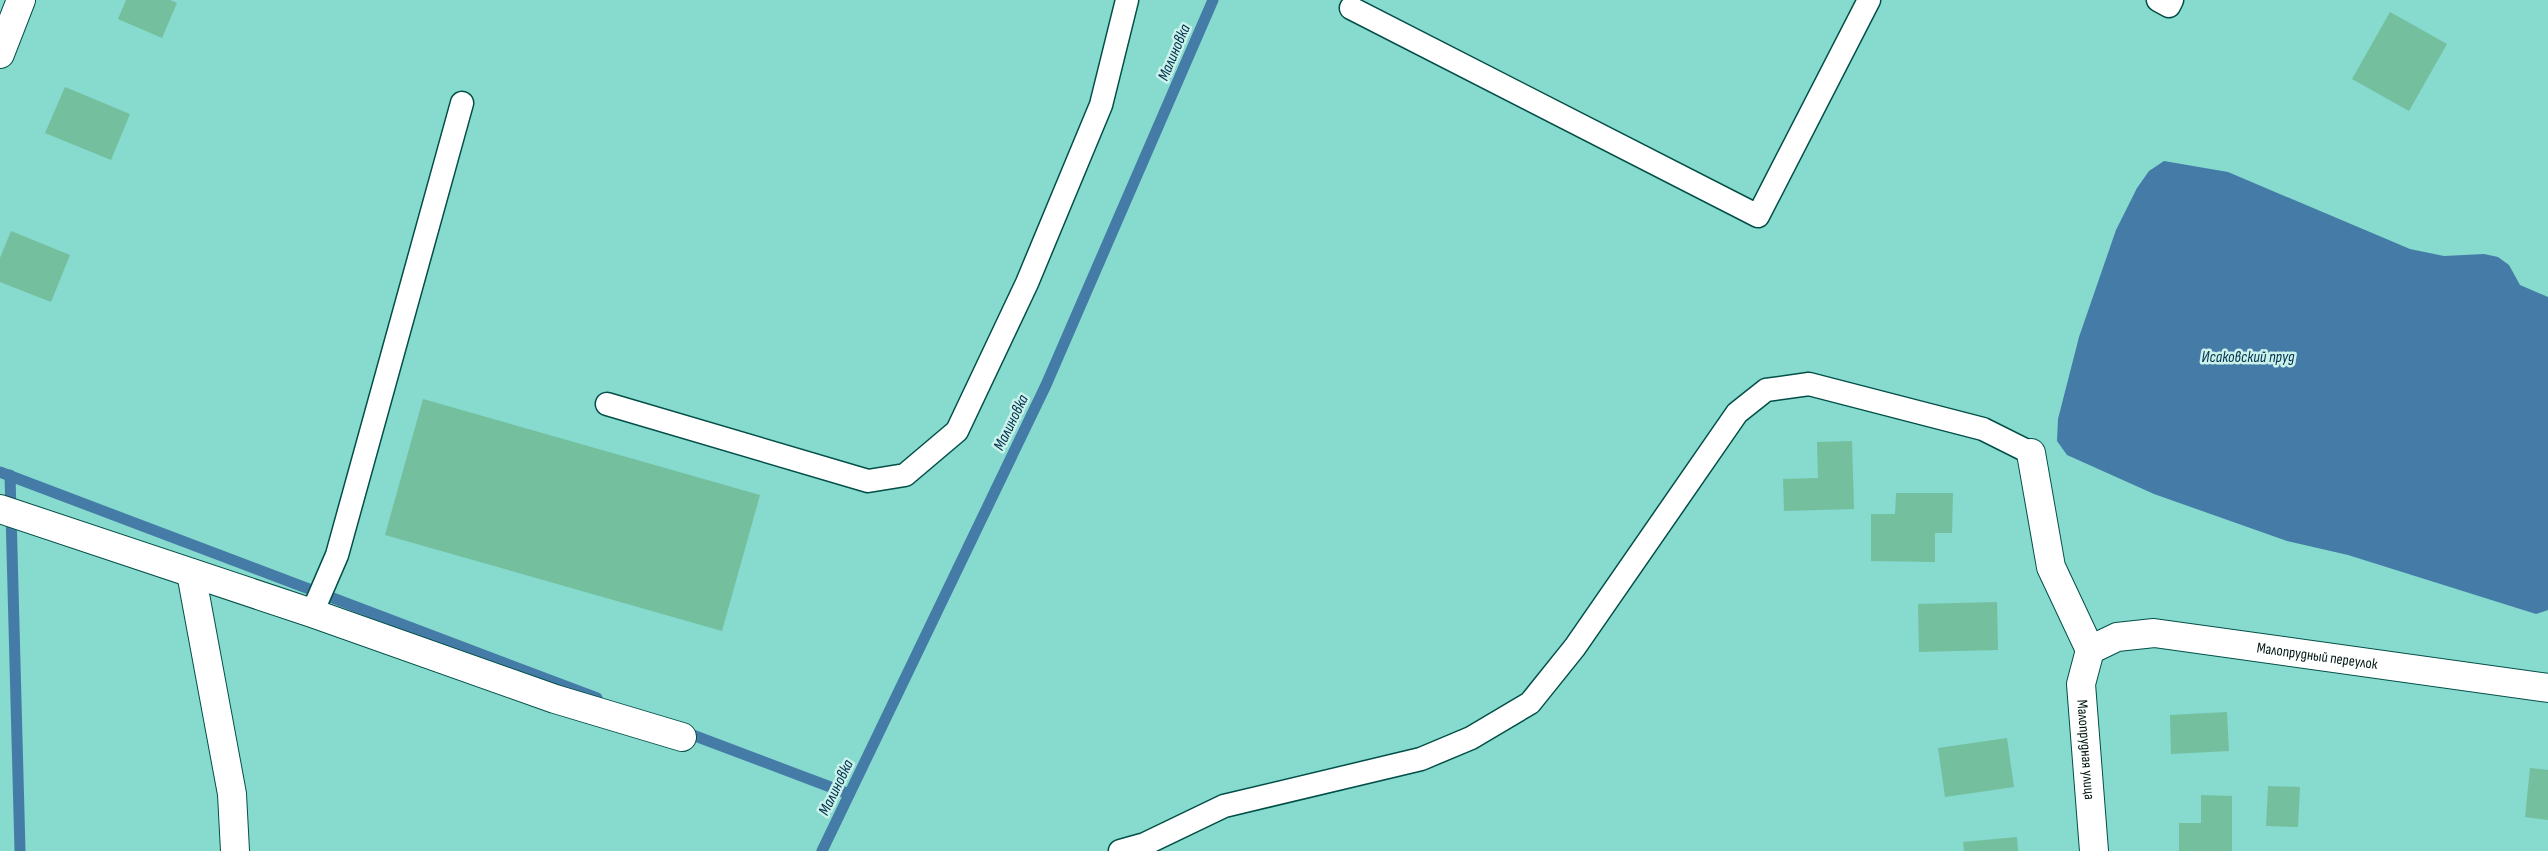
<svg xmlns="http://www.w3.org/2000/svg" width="2548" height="851" viewBox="0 0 2548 851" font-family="'Sofia Sans Condensed',sans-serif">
<rect width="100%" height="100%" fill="#86dace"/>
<polygon fill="#457ca7" points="2164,161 2228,172 2410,249 2444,256 2484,254 2498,257 2509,265 2520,285 2548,297 2548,610 2536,614 2348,555 2287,541 2154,494 2067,455 2057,441 2058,419 2079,337 2116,230 2137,188 2149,171"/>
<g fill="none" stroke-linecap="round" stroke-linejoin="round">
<g stroke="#457ca7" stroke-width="11">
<polyline points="0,472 597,698"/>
<polyline points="10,475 20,851"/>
<polyline points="682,731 849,794"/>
<polyline points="822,851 1046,385 1213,0"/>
</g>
</g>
<g fill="#74bf9e">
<polygon points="126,0 170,0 177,3 162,38 118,19"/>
<polygon points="2390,12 2447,44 2409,111 2352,79"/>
<polygon points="65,87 130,114 111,160 45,133"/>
<polygon points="11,231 70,255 51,302 0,282 0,258"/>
<polygon points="423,399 760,495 722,631 385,535"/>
<polygon points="1852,441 1854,509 1784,511 1783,479 1818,478 1817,442"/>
<polygon points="1896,493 1953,493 1952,533 1935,533 1935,562 1871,561 1871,514 1895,514"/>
<polygon points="1997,602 1998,650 1919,652 1918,604"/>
<polygon points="2227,712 2229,751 2171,754 2170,715"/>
<polygon points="2007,738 2014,787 1945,797 1938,748"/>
<polygon points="2530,768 2548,770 2548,820 2525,817"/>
<polygon points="2268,786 2300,787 2298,827 2266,826"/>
<polygon points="2201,795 2232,796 2232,851 2179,851 2179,823 2201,823"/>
<polygon points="2017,837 2018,851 1964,851 1963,842"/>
</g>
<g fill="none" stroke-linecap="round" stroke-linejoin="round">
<g stroke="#034f48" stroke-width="25">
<g id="lane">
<polyline points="2158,0 2169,6 2172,0"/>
<polyline points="1351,8 1758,216 1869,0"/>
<polyline points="607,404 868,481 905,475 957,431 1027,283 1101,105 1127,0"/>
<polyline points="312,613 337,555 462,103"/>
<polyline points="1120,851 1145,844 1224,806 1421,759 1471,738 1530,703 1575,647 1737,413 1766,390 1809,384 1983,429 2031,453"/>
</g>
</g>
<g stroke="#034f48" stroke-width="30">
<g id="street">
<polyline points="0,54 21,0"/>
<polyline points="2031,453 2051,567 2090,650"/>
<polyline points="0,509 312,613 555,699 682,737"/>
<polyline points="191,573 232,794 235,851"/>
<path id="s1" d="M2090,650l27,-13 37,-4 394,55"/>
<path id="s2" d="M2090,650l-9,34 13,167"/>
</g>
</g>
<use href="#lane" stroke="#fff" stroke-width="22"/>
<use href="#street" stroke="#fff" stroke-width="28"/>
</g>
<g text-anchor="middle" stroke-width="5" stroke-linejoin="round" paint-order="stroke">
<g font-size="15" fill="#001714" stroke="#caf2eb">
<text dy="5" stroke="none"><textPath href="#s1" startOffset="232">Малопрудный переулок</textPath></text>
<text dy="5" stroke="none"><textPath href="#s2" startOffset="101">Малопрудная улица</textPath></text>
</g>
<g font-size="16" font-style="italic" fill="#012e4c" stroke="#caf2eb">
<text transform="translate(1173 52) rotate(-67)" y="6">Малиновка</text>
<text x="2248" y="362">Исаковский пруд</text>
<text transform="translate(1010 422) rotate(-64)" y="6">Малиновка</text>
<text transform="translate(835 787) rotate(-64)" y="6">Малиновка</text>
</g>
</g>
</svg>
